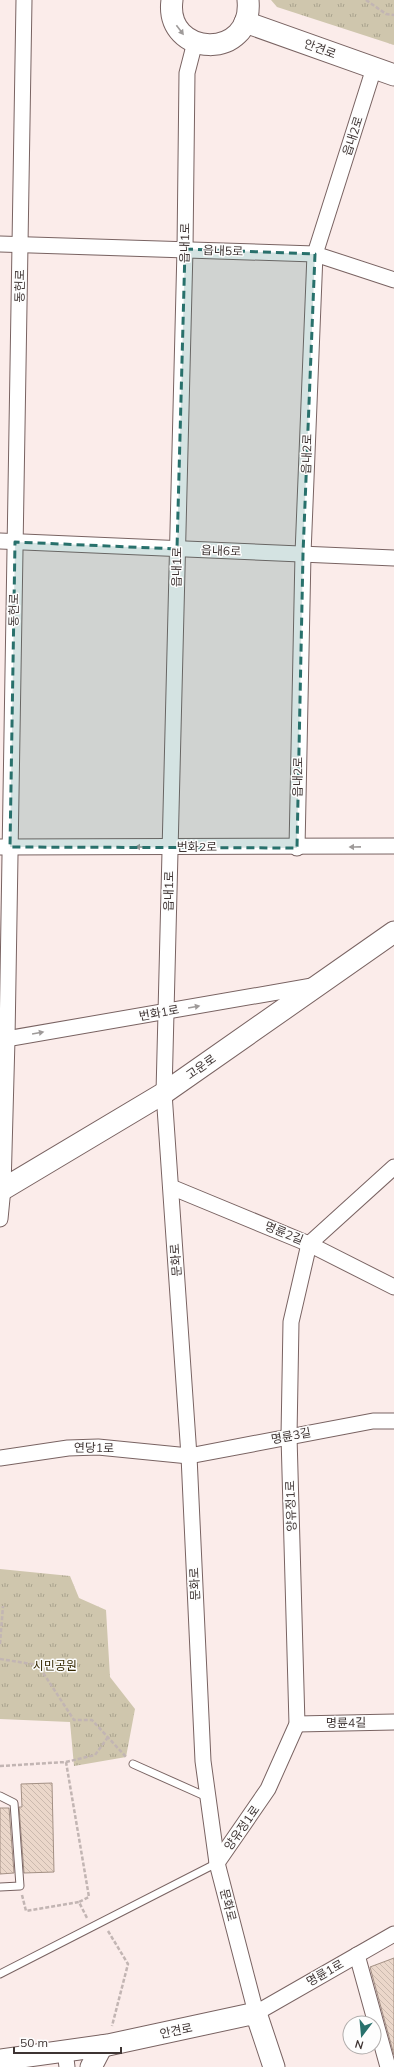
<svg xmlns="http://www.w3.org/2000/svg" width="394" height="2067" viewBox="0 0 394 2067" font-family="Mulish,'Noto Sans KR',sans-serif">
<defs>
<pattern id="grass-tufts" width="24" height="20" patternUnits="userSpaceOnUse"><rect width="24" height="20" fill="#cfc6ad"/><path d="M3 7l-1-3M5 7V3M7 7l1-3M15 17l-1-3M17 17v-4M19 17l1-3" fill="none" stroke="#a9a28d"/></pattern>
<pattern id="building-back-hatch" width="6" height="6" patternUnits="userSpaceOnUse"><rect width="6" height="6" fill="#ebd7ca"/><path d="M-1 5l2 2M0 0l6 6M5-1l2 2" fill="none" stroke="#cbb9ae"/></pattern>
</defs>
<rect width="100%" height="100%" fill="#fbecea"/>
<g fill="url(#grass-tufts)">
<polygon points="271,0 394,0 394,45 277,7"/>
<polygon points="0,1569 70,1576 79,1598 106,1610 110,1677 135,1709 126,1757 74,1766 70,1722 0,1719"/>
</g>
<g fill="url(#building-back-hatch)" stroke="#a39084">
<polygon points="52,1783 54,1872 24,1873 19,1807 22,1807 21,1784"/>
<polygon points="0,1808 9,1808 14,1873 0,1874"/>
<polygon points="394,1958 394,2055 370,1967"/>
</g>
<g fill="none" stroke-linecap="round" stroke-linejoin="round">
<g stroke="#796362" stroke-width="9">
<g id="lane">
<polyline points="133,1764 207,1797"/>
<polyline points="0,1796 14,1803 20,1886 0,1887"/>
<polyline points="0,1974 217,1863"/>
</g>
</g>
<g stroke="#796362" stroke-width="17">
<g id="street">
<polyline points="195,42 187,73 185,249 164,1093 189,1456 203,1761 217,1863 256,2013 394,1934"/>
<polyline points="0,244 315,254 394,280"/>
<polyline points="0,541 394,558"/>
<polyline points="1,847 394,846"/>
<polyline points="297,848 303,554 315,254 374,68"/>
<polyline points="0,1040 312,986"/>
<polyline points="171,1187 309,1244 394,1287"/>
<polyline points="0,1219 3,1188 7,1039 24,0"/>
<polyline points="0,1458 68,1448 98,1447 189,1456 373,1421 394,1421"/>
<polyline points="297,1724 394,1722"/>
<polyline points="217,1863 268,1789 297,1724 289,1436 291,1322 309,1244 394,1167"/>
<polyline points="357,1955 388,2067"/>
<polyline points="65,2051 67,2067"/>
</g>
</g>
<g stroke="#796362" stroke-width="23">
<g id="secondary">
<path d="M172,0c-8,58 82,61 76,0"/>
<polyline points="245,22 394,75"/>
<polyline points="0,1191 164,1093 394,932"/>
<polyline points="0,2060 108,2045 256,2013 274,2067"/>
<polyline points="91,2067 102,2046"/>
</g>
</g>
<g stroke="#c2b5b3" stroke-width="2.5" stroke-dasharray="4 2" stroke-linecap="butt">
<polyline points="366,0 386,14 394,15"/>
<polyline points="0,1644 3,1606"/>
<polyline points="0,1659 38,1665 74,1720 92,1720 127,1758"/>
<polyline points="66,1762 95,1755 108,1737"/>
<polyline points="0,1766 66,1762 89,1897 79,1902 87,1918"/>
<polyline points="22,1895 26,1911 79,1902"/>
<polyline points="108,1931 128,1964 112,2026"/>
</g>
<use href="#lane" stroke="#fff" stroke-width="7"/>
<use href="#street" stroke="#fff" stroke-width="15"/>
<use href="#secondary" stroke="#fff" stroke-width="21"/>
</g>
<defs><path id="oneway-solid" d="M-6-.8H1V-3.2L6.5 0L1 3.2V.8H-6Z"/></defs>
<g fill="#9e9a99">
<use href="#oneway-solid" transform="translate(180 30) rotate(53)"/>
<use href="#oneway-solid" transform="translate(141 847) rotate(-180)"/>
<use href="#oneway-solid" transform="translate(355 847) rotate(179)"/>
<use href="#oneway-solid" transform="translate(194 1007) rotate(-10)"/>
<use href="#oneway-solid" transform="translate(38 1033) rotate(-10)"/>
</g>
<path fill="#28716c" fill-opacity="0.2" stroke="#28716c" stroke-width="3" stroke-dasharray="8 5" stroke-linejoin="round" d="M185,249l130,5 -12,300 -6,294 -287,-1 5,-305 162,7z"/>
<g text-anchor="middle" stroke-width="3" stroke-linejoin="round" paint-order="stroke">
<g font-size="12" fill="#3e3433" stroke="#fdfdfd">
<text transform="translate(320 49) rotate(20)" y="4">안견로</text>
<text transform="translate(353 136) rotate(-72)" y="4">읍내2로</text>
<text transform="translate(185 243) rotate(-89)" y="4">읍내1로</text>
<text transform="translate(223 251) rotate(2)" y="4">읍내5로</text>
<text transform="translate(20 286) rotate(-89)" y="4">동헌로</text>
<text transform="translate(307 454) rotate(-88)" y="4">읍내2로</text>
<text transform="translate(221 551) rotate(2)" y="4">읍내6로</text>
<text transform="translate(177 567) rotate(-89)" y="4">읍내1로</text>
<text transform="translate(14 610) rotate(-89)" y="4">동헌로</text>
<text transform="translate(298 777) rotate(-89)" y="4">읍내2로</text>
<text x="197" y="851">번화2로</text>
<text transform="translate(169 891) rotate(-89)" y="4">읍내1로</text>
<text transform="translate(159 1013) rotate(-10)" y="4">번화1로</text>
<text transform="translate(201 1067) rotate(-35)" y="4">고운로</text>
<text transform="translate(284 1233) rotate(22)" y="4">명륜2길</text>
<text transform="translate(176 1260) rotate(-94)" y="4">문화로</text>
<text transform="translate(291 1436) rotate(-11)" y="4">명륜3길</text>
<text transform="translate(94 1448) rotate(1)" y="4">연당1로</text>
<text transform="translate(291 1506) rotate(-92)" y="4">양유정1로</text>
<text transform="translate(195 1584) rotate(-93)" y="4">문화로</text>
<text transform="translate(346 1723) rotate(-1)" y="4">명륜4길</text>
<text transform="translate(242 1828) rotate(-55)" y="4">양유정1로</text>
<text transform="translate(228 1905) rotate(76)" y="4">문화로</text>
<text transform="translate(325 1973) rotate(-30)" y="4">명륜1로</text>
<text transform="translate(176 2031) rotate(-12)" y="4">안견로</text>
</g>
<g font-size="12" fill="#352800" stroke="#fdfdfd">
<text x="55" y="1670">시민공원</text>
</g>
</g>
<g transform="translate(362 2035) rotate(196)"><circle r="19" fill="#fdfdfd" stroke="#b1adac"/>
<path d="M0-3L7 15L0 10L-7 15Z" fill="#28716c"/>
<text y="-6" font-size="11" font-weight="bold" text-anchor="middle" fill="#3e3433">N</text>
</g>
<path d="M14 2047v6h107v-6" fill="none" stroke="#3e3433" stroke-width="2"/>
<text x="20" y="2047" font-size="12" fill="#3e3433" stroke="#fdfdfd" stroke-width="3" paint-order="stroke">50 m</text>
</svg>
